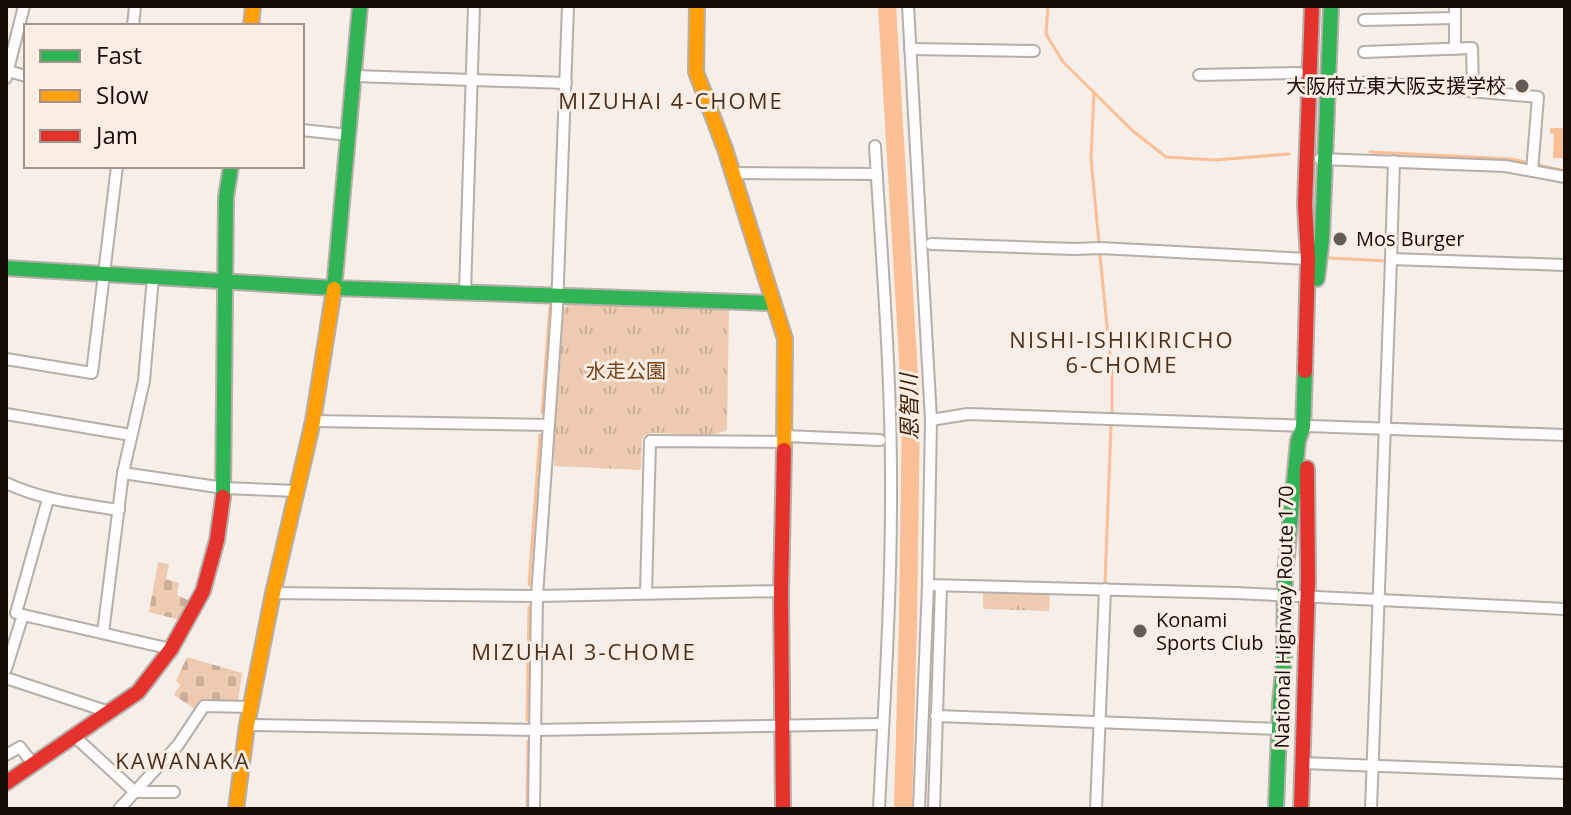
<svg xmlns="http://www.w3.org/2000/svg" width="1571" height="815" viewBox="0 0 1571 815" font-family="'Open Sans','Noto Sans JP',sans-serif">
<defs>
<pattern id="grass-tufts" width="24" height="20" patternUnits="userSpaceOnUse" patternTransform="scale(2)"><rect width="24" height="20" fill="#eecab1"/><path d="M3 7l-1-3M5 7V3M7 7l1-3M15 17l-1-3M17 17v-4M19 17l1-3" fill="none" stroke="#cbac97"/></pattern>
<pattern id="cemetery-stones" width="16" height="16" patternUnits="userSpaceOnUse" patternTransform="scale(2)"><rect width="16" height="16" fill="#eecab1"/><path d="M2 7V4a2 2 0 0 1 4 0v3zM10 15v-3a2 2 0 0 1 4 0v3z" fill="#cbac97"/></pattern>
</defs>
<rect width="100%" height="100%" fill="#f5eee9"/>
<g fill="url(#grass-tufts)">
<path d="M571,302l158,5 -2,123c-17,9 -53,3 -73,3l-10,2 -2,4 -1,31 -87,-4 -1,-21 10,-136z"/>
<polygon points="983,591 1050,593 1049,611 983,609"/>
</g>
<g fill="url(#cemetery-stones)">
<polygon points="158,562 169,564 166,579 179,583 177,595 190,601 180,620 149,612"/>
<polygon points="187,657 242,673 238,702 203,701 196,710 174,695 180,685 176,681"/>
</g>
<polygon fill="#fabf94" points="1550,128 1565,128 1565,158 1553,158 1554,134 1550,133"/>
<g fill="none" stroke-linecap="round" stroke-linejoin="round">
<g stroke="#fabf94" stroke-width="3">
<polyline points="1048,6 1046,34 1063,62 1133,131 1166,157 1215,160 1289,154"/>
<polyline points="1094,92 1091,159 1099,243"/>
<polyline points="1370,152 1512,159 1565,171"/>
<polyline points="1100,256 1112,374 1112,413"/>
<polyline points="1330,258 1388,261"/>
<polyline points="542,413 550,306"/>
<polyline points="1105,583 1111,426"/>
<polyline points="529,585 540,435"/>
<polyline points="527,720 529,607"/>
<polyline points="527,809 528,741"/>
</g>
<polyline stroke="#fabf94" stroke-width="18" points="887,6 911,409 908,619 903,809"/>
<g stroke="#b6aea8" stroke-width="14">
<g id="street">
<polyline points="908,6 931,420 928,585 1235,593 1565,609"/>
<polyline points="1364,20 1455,18"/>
<polyline points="133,26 135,6"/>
<polyline points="910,49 1034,51"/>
<polyline points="1455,49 1455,6"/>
<polyline points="1364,52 1472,48 1473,90"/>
<polyline points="8,71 26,76"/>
<polyline points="1199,75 1299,73"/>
<polyline points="354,76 566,83"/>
<polyline points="6,78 24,6"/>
<polyline points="1366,82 1538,97 1532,171"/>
<polyline points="302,130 349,135"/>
<path d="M875,146c7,117 17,235 16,353 0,103 -7,207 -12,310"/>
<polyline points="1320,159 1505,166 1565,177"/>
<polyline points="1394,161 1391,259 1565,265"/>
<polyline points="733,173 877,174"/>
<polyline points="931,244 1075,249 1100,248 1308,259"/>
<polyline points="465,292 474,6"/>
<polyline points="6,359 92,373 117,166"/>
<polyline points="6,414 131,435"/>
<polyline points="931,420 968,414 1565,435"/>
<polyline points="313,421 549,425"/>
<polyline points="785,436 880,440"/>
<polyline points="123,473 144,381 153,277"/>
<path d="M6,483c36,17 74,21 113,27"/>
<polyline points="273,593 537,596 781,591"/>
<polyline points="646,593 650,441 785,442"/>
<polyline points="16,613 48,499"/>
<polyline points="103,633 123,473 224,488 297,491"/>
<polyline points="6,669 23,615 171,649"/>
<polyline points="6,678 109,712"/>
<polyline points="936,716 1279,729"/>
<polyline points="247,725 535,730 878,724"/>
<polyline points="74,736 135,792 174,792"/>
<polyline points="6,755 20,747 33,764"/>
<polyline points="1302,763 1565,773"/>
<polyline points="119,809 178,745 204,706 250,707"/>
<polyline points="534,809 537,596 557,309 568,6"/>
<polyline points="919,809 928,585"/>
<polyline points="934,809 941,586"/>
<polyline points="1096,809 1105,589"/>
<polyline points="1371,809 1391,259"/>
</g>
</g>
<g stroke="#b6aea8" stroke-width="18">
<g id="fast">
<polyline points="6,268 334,288 773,303"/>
<polyline points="1317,279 1322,238 1331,6"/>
<polyline points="334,289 360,6"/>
<polyline points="223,497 226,197 231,166"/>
<polyline points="1276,809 1280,703 1284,661 1285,576 1298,441 1303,427 1305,371"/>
</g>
</g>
<g stroke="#b6aea8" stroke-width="18">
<g id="slow">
<polyline points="697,6 696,72 725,149 785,339 784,450"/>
<polyline points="251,26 253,6"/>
<polyline points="236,809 247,725 273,593 313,421 334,289"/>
</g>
</g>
<g stroke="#b6aea8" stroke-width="18">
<g id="jam">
<polyline points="1305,371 1308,259 1305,205 1312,6"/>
<polyline points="6,783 138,692 171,649 203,591 217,540 223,497"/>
<polyline points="783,809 781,591 784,450"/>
<polyline points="1301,809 1308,580 1307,468"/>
</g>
</g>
<use href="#street" stroke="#fefcfc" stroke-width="10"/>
<use href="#fast" stroke="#30b455" stroke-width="14"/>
<use href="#slow" stroke="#ff9f0a" stroke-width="14"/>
<use href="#jam" stroke="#e5322d" stroke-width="14"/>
</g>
<g fill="#655b55" stroke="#faede4" stroke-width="3">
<circle cx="1522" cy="86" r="8"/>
<circle cx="1340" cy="239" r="8"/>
<circle cx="1140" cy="631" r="8"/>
</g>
<g text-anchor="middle" stroke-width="6" stroke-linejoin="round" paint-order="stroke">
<g font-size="20" fill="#170c05" stroke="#faede4" text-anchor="start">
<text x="1506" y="93" text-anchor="end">大阪府立東大阪支援学校</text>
<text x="1356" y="246">Mos Burger</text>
<text x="1156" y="627">Konami<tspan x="1156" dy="23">Sports Club</tspan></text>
</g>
<g font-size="20" fill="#764217" stroke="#faede4">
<text x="626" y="378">水走公園</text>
</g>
<g font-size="20" fill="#170c05" stroke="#faede4">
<text transform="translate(1284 617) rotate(-89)" y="7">National Highway Route 170</text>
</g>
<g font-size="22" letter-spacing="2" fill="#4a311e" stroke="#faede4">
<text x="671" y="109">MIZUHAI 4-CHOME</text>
<text x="1122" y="348">NISHI-ISHIKIRICHO<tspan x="1122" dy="25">6-CHOME</tspan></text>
<text x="584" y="660">MIZUHAI 3-CHOME</text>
<text x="183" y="769">KAWANAKA</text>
</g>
<g font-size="22" font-style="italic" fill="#3f2006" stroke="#faede4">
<text transform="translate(909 407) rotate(-91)" y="8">恩智川</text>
</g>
</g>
<rect width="1571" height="815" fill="none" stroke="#170c05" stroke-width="16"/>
<rect x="24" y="24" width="280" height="144" fill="#faede4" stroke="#9f938b" stroke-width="2"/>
<rect x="40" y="50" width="40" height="12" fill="#30b455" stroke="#9f938b" stroke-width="2"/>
<text x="96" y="64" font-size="24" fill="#170c05">Fast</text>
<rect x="40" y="90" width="40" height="12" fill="#ff9f0a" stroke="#9f938b" stroke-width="2"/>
<text x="96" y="104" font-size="24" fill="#170c05">Slow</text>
<rect x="40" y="130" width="40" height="12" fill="#e5322d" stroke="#9f938b" stroke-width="2"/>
<text x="96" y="144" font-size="24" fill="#170c05">Jam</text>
</svg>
